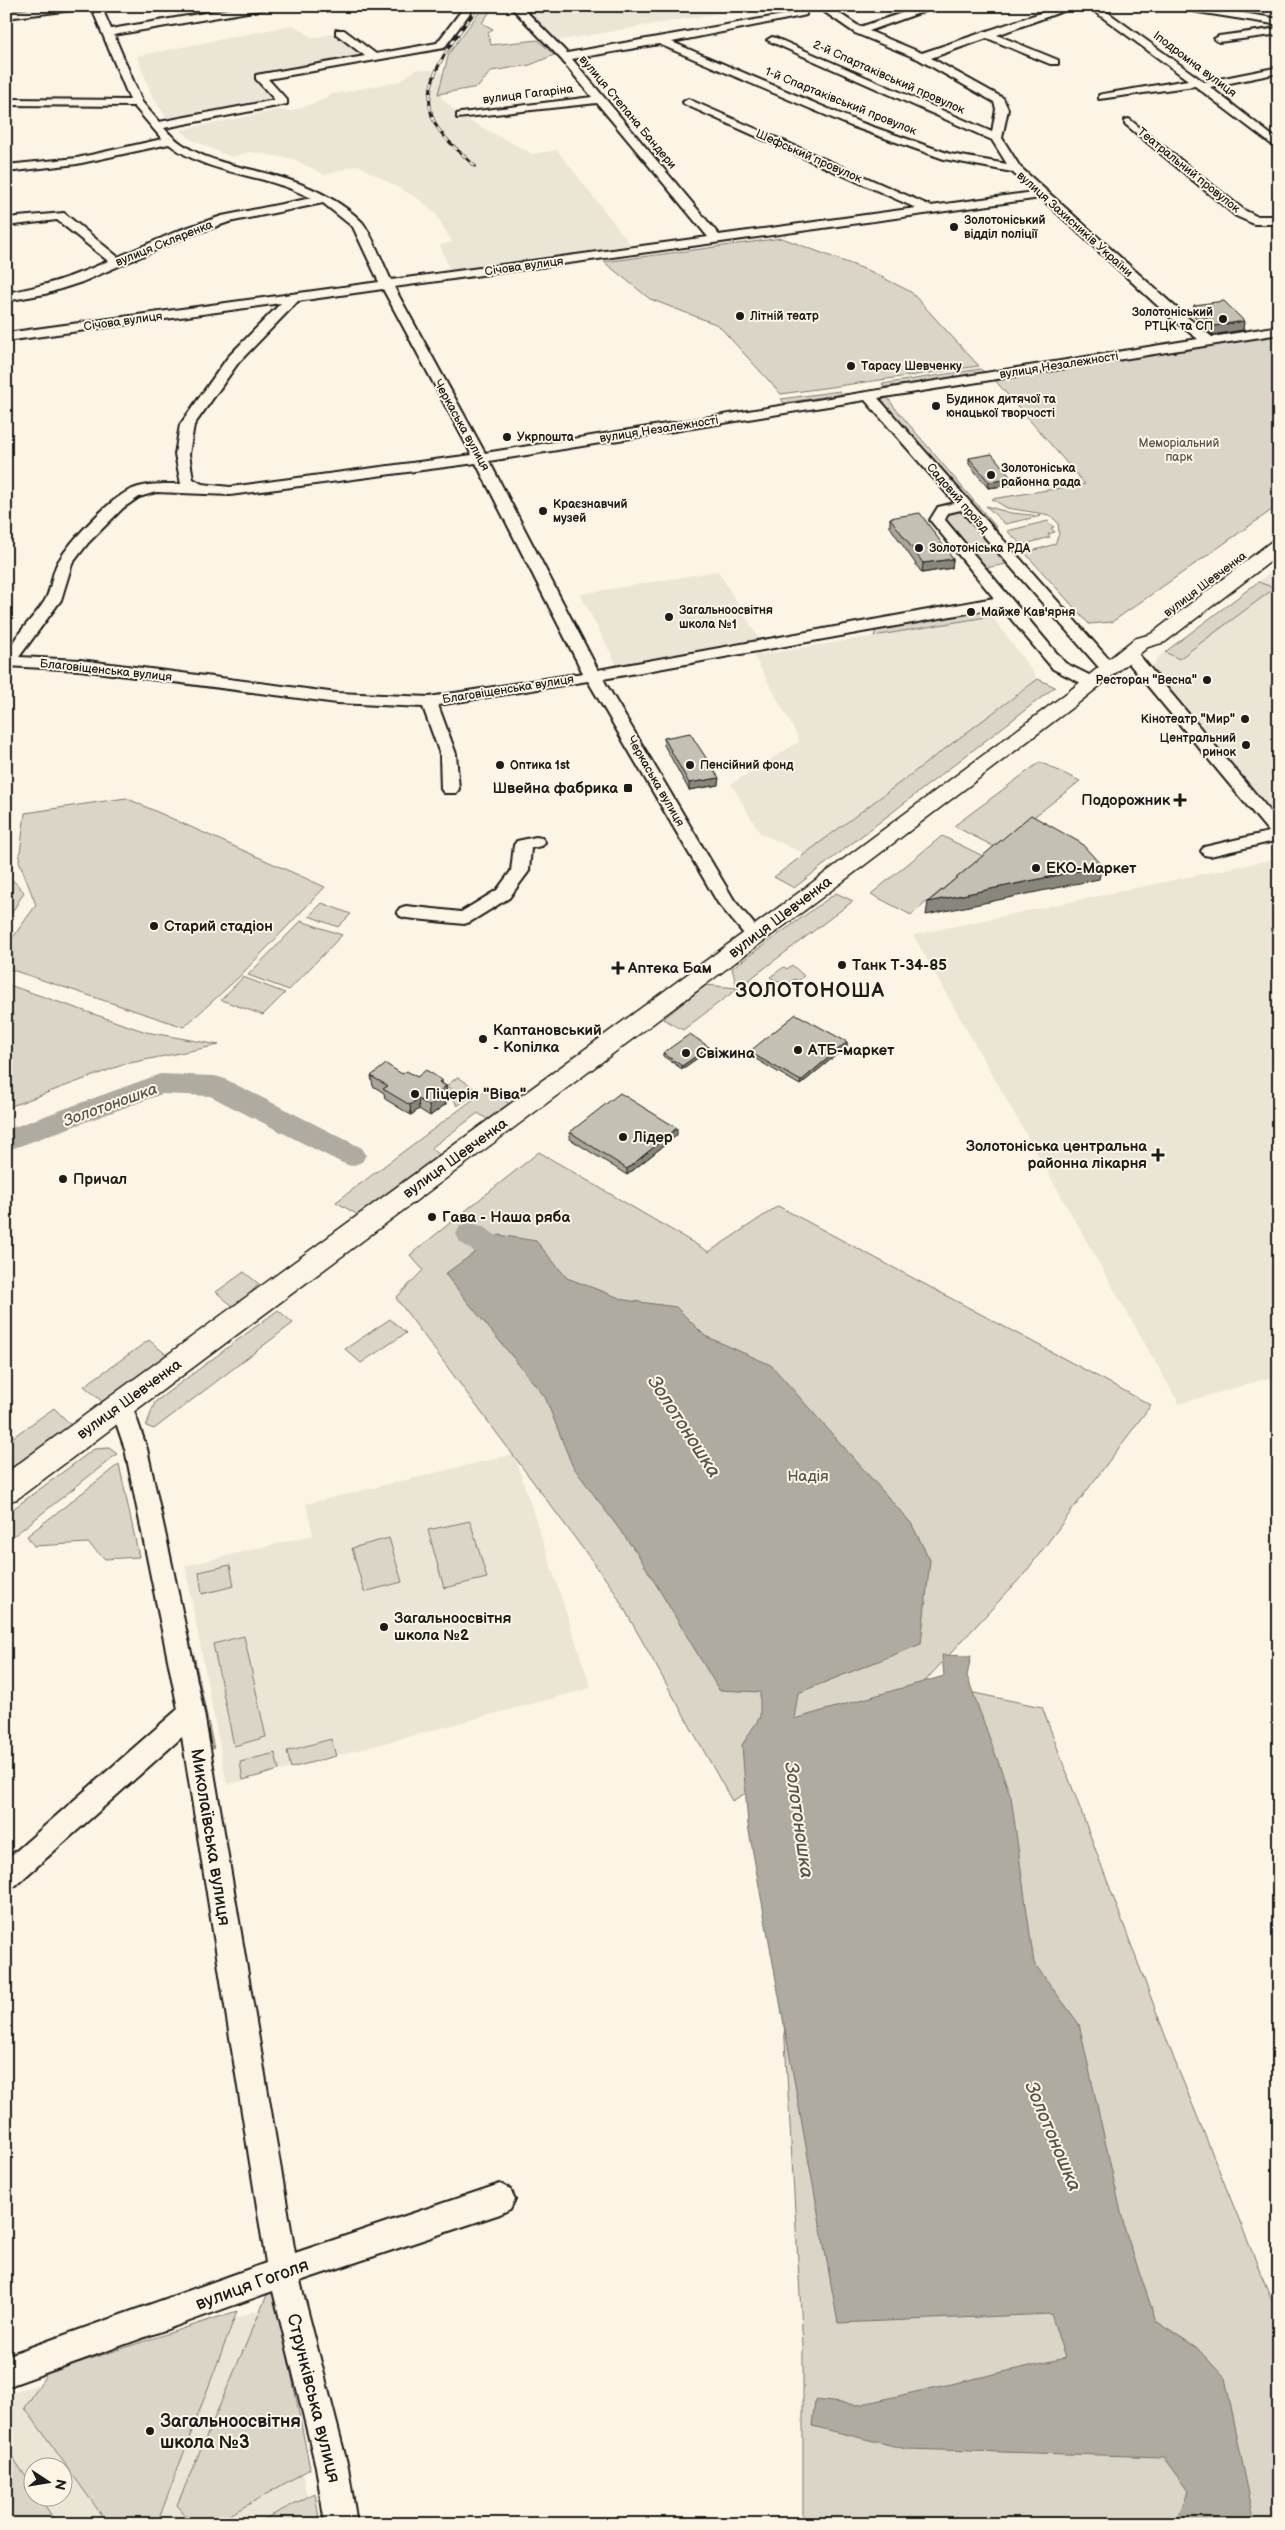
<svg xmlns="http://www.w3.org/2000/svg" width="1285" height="2530" viewBox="0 0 1285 2530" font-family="'Balsamiq Sans',sans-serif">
<rect width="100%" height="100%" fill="#fcf5e5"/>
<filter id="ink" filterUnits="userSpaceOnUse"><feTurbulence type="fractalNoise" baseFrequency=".02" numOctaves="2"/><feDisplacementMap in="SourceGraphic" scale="10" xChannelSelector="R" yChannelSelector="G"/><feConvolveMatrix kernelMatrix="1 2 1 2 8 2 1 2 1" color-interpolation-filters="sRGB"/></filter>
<g filter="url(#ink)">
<g fill="#ebe5d6" fill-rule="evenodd">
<polygon points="515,6 753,6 755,7 550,42"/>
<polygon points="293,25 313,38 340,32 373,57 261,77 283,102 170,123 152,96 137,56"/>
<polygon points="417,69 444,72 441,97 460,116 533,154 557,150 631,245 450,271 440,245 452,242 436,214 419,199 358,165 325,175 293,159 249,152 231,157 192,140 181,130 278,110 291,111 323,100 329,95 400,81"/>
<polygon points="1279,566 1279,820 1274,817 1155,674 1152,667 1158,657"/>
<polygon points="718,571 760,641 618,667 580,594"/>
<polygon points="992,616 1038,679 805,854 760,833 731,784 800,741 754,656"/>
<polygon points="1279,858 1279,1375 1179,1404 913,935"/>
<polygon points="514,1454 591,1688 227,1785 185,1566 313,1535 306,1504"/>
<path d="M267,2307l46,217h-307v-129zM32,2468h30v30h-30z"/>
</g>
<g fill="#dbd5c8" stroke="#7c7872">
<polygon points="484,6 511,7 491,10 482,23 493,29 488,33 491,45 538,40 554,55 530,65 491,71 478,87 438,94 449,53"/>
<polygon points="782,238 872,272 911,292 979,366 781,394 718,325 650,299 604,262"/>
<polygon points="1279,334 1279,505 1112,622 1089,624 1025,553 1055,544 1059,534 1058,523 1050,515 1007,508 992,499 1085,484 993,378"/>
<polygon points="980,369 986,373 885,387 882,384"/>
<polygon points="840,391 842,394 784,403 781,399"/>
<polygon points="888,398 895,408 997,528 991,529 881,400"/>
<polygon points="986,506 1011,513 1041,516 1005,524"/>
<polygon points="961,511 1007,564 985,568 945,521 945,514"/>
<polygon points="1048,521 1054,527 1051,528 1055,532 1048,534 1050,537 1022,545 1007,531"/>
<polygon points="1258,582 1275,588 1179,659 1165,652"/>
<polygon points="992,609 992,616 874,636 876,630"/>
<polygon points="1038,679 1055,687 794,888 774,877"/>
<polygon points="1040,762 1080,781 995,847 954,826"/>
<polygon points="126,798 325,887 239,977 184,1027 6,968 6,947 36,905 19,861 25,813"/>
<polygon points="942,836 983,856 911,915 871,894"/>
<polygon points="6,873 24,892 6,923"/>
<polygon points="836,893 853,901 683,1030 663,1019 706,985 737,988 732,968"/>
<polygon points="322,903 351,914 338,927 309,916"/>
<polygon points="301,921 342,935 289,990 248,975"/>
<polygon points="792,965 804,976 798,981 794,979 786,986 770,977 784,967 787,969"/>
<polygon points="243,977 285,993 263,1015 221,1000"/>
<polygon points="6,984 146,1032 219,1045 125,1064 6,1108"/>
<polygon points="458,1077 474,1088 471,1090 476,1093 457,1106 454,1099 459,1094 446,1086"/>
<polygon points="487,1089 510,1104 488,1120 478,1113 431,1148 440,1155 358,1215 336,1202"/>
<polygon points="539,1152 709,1252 778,1206 1151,1405 1025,1573 912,1695 732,1801 613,1589 396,1298 423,1270 410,1255"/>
<polygon points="244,1272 259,1284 235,1308 216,1292"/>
<polygon points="278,1310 293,1323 154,1429 146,1426 155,1402"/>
<polygon points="390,1319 406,1333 361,1363 345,1349"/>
<polygon points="149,1340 169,1357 105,1404 84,1386"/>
<polygon points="54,1408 73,1427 6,1477 6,1442"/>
<polygon points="109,1448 117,1454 6,1542 6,1514 94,1449"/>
<polygon points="119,1464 139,1557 105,1559 88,1543 34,1546 27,1536"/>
<polygon points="470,1521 487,1578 444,1588 428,1530"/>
<polygon points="389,1538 402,1582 364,1592 352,1548"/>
<polygon points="230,1565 234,1586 202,1594 199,1572"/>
<polygon points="244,1636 266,1737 234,1746 213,1644"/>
<polygon points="194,1655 214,1749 205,1747 187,1657"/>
<polygon points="974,1693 1042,1707 1174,2059 1279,2318 1279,2524 803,2524 803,2346 777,1905 912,1713"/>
<polygon points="331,1739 336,1756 291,1768 287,1751"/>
<polygon points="275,1753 279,1770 243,1780 240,1762"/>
<polygon points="273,2281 310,2469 214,2524 193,2524 177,2505"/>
<polygon points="237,2311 157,2524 108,2524 25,2408 47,2373"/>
<polygon points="6,2447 32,2486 32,2498 40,2498 57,2524 6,2524"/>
<polygon points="315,2493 320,2524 255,2524"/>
</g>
<polygon fill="#b0aba1" stroke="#75726c" points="499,1235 536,1241 567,1278 625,1300 676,1307 705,1336 771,1365 911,1523 930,1560 921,1644 798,1693 794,1719 944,1676 942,1655 971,1656 967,1676 1011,1797 1034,1963 1079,2024 1125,2230 1156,2321 1196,2347 1225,2378 1253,2514 1250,2524 1176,2524 1188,2491 1163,2457 906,2449 812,2426 815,2400 858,2405 1065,2358 1051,2314 838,2323 748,1825 742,1745 760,1717 760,1692 719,1690 639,1556 572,1465 545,1397 445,1274"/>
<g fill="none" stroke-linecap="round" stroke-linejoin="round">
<g fill="#b0aba1" fill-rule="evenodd">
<polygon points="160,1074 215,1076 225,1079 362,1148 366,1155 362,1162 351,1166 340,1162 210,1096 162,1094 6,1151 6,1130"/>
<polygon points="471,1223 482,1226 533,1260 538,1268 533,1276 522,1280 511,1276 460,1242 456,1234 460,1226"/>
</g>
<g stroke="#1c1c1c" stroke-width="4">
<g id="minor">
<polygon points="53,6 86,6 81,9 6,18 6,12"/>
<path d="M91,6h10l10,23 135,-23h24l-5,3 -151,26 28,67 17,20 116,-22 -19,-21v-4l109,-19 -29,-22v-4h8l32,24 61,-11 28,-37h10l-31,42 -176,31 19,21v4l-123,24c32,37 82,37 125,52 27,9 53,22 73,42 9,10 22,44 29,58l317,-43 -111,-134 -140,15v-4l4,-1 131,-16 -31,-38 -51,-53h11l46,47 239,-42v4l-4,1 -130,26 187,80 91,32 57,10 -15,-24 -225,-100 5,-3 4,1 216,94 4,-23 -2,-7 -76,-43 -63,-26 -39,-27h12l32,21 63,-21h16l-70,25 53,22 139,-47h16l-80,29 61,25v4h-8l-63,-26 -56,20 72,40 5,11 -6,29 18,29 162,146 30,24 67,-11v8l-401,64 236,267 2,3 -2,3h-12l-141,-161 -13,3 -3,7 120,143 32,16 2,3 -2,3h-12l-32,-16 -52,-62 -398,72 131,221 30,36 -3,4h-12l-31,-37 -130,-222 -150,24 18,49 3,35 -3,4h-12l-3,-4 -1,-35 -17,-47 -86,-4 -257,-33 -74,-4c0,-25 25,-44 38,-64 8,-12 7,-28 14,-40 13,-22 48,-59 70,-71 16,-8 35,-7 53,-7l-6,-30 5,-29 48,-68 53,-54 -275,38v-8l373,-51 -26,-55 -30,-24 -94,19 -41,14 -106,46 -37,12 -39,7v-8c37,-6 69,-17 102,-32l-51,-41 -51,6v-8l58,-5 54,44 62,-27 42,-14 90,-18c-10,-4 -21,-10 -32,-13 -39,-13 -78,-15 -111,-41l-92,20 -71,8v-7l71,-7 85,-19 -28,-33 -128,-1v-6l124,1zM659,44l192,82 93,33 68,13 22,20 -103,14 -243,-107 -5,3 1,2 232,104 -197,27 -147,-176zM1041,198l131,121 26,20 -713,114 -91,-166zM383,289l89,166 -242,32 -28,-3 -9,-5 -4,-25 5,-29 44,-62 60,-62zM865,400l90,103 -17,4 -8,13 64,78 -396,72 -109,-209zM476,463l107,210 -154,24 -92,-4 -257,-33 -61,-3 42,-57 11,-36 16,-21 35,-35 16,-11 17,-5 74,3z"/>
<polygon points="1087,6 1099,6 1204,82 1279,67 1279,73 1210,87 1279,141 1279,150 1195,86 1099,99 1099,95 1103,94 1188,80"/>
<polygon points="1174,6 1200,6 1279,19 1279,25 1179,9"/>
<polygon points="1279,28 1279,34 1219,42 1214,39 1219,36"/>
<polygon points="1129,119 1244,210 1256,216 1279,216 1279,224 1254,224 1236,216 1125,124 1125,120"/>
<polygon points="1128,647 1134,649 1279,822 1279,840 1210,856 1204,855 1201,851 1204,847 1269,832 1122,655 1120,652 1122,649"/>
<polygon points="536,837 542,838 545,842 542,846 531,848 529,871 509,898 470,922 464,924 406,918 400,916 397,912 400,908 406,906 461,912 497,890 511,871 514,845 517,841"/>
<polygon points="121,1396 129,1399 132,1405 147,1449 204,1713 295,2253 500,2184 510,2189 515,2199 510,2209 500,2214 300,2281 348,2467 357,2524 325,2524 316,2467 273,2291 6,2387 6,2356 266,2263 182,1737 15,1886 6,1889 6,1860 178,1709 125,1449 110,1405 113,1399"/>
</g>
</g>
<g stroke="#1c1c1c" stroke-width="3">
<polygon id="major" points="1279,539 1279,555 1165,642 1148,647 1082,700 817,901 17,1499 6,1502 6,1473 801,891 1068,692 1134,639 1151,634 1272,541"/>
</g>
<use href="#minor" fill="#fcf5e5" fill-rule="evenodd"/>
<use href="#major" fill="#fcf5e5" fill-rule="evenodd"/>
<g stroke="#1c1c1c" stroke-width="3">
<path id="rail" d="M475,166c-13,-12 -28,-24 -38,-39 -25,-42 19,-89 42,-121"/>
</g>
<use href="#rail" stroke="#fcf5e5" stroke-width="2" stroke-dasharray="6" stroke-linecap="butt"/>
</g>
<g fill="#a9a59a" stroke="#1c1c1c">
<polygon points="1194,305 1244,321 1243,330 1212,335 1192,314"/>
<polygon points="969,458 1012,479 1011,485 988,488 969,464"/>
<polygon points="890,518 953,559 952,568 922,573 890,527"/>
<polygon points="664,738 718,785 689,790 664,745"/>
<polygon points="847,1042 847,1046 800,1085 749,1055 749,1052"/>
<polygon points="709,1047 709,1050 682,1069 663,1056 663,1053"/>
<polygon points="402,1074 417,1077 443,1084 446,1086 447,1096 445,1098 446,1104 430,1116 419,1109 411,1115 385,1099 384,1093 373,1086 371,1076"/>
<polygon points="570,1132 677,1135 627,1175 570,1139"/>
</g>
<g fill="#89867d" stroke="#1c1c1c">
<polygon points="1244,321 1243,330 1212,335 1214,326"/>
<polygon points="1012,479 1011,485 988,488 989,482"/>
<polygon points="953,559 952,568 922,573 923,563"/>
<polygon points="719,778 718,785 689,790 689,783"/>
<polygon points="1102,866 1099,879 926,915 928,902"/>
<polygon points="847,1042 847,1046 800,1085 801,1081"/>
<polygon points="709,1047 709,1050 682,1069 682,1066"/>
<polygon points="442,1080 443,1089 446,1086 447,1096 445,1098 446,1104 430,1116 429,1106 439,1082"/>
<polygon points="418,1099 419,1109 411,1115 410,1105"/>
<polygon points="677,1128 677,1135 627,1175 627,1169"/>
</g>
<g fill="#c4c0b3" stroke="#1c1c1c">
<polygon points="1224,301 1244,321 1214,326 1194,305"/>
<polygon points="992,454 1012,479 989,482 969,458"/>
<polygon points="920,513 953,559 923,563 890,518"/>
<polygon points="690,733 719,778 689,783 664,738"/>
<polygon points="1031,815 1081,843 1102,866 928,902"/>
<polygon points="796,1014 847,1042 801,1081 749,1052"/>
<polygon points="690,1034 709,1047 682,1066 663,1053"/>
<polygon points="386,1064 402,1074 407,1071 417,1077 426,1070 442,1080 439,1082 446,1086 440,1091 445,1094 429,1106 418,1099 410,1105 383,1089 388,1086 371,1076"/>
<polygon points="620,1093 677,1128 627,1169 570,1132"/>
</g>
</g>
<g fill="#1c1c1c" stroke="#fcf5e5" stroke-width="2">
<circle cx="954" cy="227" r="5"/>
<circle cx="740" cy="316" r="5"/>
<circle cx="1223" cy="319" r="5"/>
<circle cx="851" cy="366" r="5"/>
<circle cx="936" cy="406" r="5"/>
<circle cx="507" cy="437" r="5"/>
<circle cx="991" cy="475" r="5"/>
<circle cx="543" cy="511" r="5"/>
<circle cx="919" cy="548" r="5"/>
<circle cx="971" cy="612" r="5"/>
<circle cx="669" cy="617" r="5"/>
<circle cx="1207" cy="680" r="5"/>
<circle cx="1245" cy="719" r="5"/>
<circle cx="1246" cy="745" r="5"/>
<circle cx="500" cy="765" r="5"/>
<circle cx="690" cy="765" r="5"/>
<rect x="623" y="783" width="10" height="10" rx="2.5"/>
<path d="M1177.5 792.5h5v5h5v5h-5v5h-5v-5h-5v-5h5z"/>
<circle cx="1036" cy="868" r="5"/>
<circle cx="154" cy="926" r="5"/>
<circle cx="842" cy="965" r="5"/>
<path d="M615.5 960.5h5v5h5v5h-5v5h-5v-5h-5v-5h5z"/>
<circle cx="483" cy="1039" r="5"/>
<circle cx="798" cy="1050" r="5"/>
<circle cx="686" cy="1053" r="5"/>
<circle cx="415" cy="1094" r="5"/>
<circle cx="623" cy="1137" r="5"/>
<path d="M1155.5 1147.5h5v5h5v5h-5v5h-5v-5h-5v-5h5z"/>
<circle cx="63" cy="1179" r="5"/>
<circle cx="432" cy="1217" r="5"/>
<circle cx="384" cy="1627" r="5"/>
<circle cx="150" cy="2431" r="5"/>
</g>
<g text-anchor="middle" stroke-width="4" stroke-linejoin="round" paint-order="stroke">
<g font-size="12" fill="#1c1c1c" stroke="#fcf5e5">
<text transform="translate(1195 64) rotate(37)" y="4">Іподромна вулиця</text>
<text transform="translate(889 77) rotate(24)" y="4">2-й Спартаківський провулок</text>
<text transform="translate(528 94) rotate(-7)" y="4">вулиця Гагаріна</text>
<text transform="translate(841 101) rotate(22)" y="4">1-й Спартаківський провулок</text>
<text transform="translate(628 112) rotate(50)" y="4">вулиця Степана Бандери</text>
<text transform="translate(809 156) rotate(24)" y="4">Шефський провулок</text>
<text transform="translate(1189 170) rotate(39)" y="4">Театральний провулок</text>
<text transform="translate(1075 224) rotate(42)" y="4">вулиця Захисників України</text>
<text transform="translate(164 243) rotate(-22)" y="4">вулиця Скляренка</text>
<text transform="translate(524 266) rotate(-8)" y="4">Січова вулиця</text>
<text transform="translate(123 321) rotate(-8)" y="4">Січова вулиця</text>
<text transform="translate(1059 365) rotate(-9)" y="4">вулиця Незалежності</text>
<text transform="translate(462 425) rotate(61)" y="4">Черкаська вулиця</text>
<text transform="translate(659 429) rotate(-9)" y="4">вулиця Незалежності</text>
<text transform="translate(958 498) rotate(49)" y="4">Садовий проїзд</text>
<text transform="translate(1205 584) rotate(-37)" y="4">вулиця Шевченка</text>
<text transform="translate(106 670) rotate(6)" y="4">Благовіщенська вулиця</text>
<text transform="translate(508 689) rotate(-9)" y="4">Благовіщенська вулиця</text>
<text transform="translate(656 781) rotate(60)" y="4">Черкаська вулиця</text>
</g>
<g font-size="12" font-weight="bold" fill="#1c1c1c" stroke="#fcf5e5" text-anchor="start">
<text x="964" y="224">Золотоніський<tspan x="964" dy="14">відділ поліції</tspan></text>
<text x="1213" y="316" text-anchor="end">Золотоніський<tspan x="1213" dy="14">РТЦК та СП</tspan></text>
<text x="750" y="320">Літній театр</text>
<text x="861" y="370">Тарасу Шевченку</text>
<text x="946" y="403">Будинок дитячої та<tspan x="946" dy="14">юнацької творчості</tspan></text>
<text x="517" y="441">Укрпошта</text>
<text x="1001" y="472">Золотоніська<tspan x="1001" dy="14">районна рада</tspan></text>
<text x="553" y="508">Краєзнавчий<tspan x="553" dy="14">музей</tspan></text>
<text x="929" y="552">Золотоніська РДА</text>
<text x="679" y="614">Загальноосвітня<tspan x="679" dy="14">школа №1</tspan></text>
<text x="981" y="616">Майже Кав'ярня</text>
<text x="1197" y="684" text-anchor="end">Ресторан "Весна"</text>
<text x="1235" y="723" text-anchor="end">Кінотеатр "Мир"</text>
<text x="1236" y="742" text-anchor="end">Центральний<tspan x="1236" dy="14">ринок</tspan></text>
<text x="510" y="769">Оптика 1st</text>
<text x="700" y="769">Пенсійний фонд</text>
</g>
<g font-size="12" fill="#555450" stroke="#fcf5e5">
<text x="1179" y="447">Меморіальний<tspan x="1179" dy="14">парк</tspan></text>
</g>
<g font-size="15" font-weight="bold" fill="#1c1c1c" stroke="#fcf5e5" text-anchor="start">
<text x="618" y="793" text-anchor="end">Швейна фабрика</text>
<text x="1170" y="805" text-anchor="end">Подорожник</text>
<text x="1046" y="873">ЕКО-Маркет</text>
<text x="164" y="931">Старий стадіон</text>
<text x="852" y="970">Танк Т-34-85</text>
<text x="628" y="973">Аптека Бам</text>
<text x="493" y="1035">Каптановський<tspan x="493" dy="17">- Копілка</tspan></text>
<text x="808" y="1055">АТБ-маркет</text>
<text x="696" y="1058">Свіжина</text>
<text x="425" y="1099">Піцерія "Віва"</text>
<text x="633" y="1142">Лідер</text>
<text x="1147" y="1151" text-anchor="end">Золотоніська центральна<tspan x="1147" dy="17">районна лікарня</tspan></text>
<text x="73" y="1184">Причал</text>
<text x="442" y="1222">Гава - Наша ряба</text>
<text x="394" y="1623">Загальноосвітня<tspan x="394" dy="17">школа №2</tspan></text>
</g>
<g font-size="15" fill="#1c1c1c" stroke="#fcf5e5">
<text transform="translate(780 917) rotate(-37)" y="5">вулиця Шевченка</text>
<text transform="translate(455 1158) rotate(-36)" y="5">вулиця Шевченка</text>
<text transform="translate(129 1399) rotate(-36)" y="5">вулиця Шевченка</text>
</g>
<g font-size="15" fill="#555450" stroke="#fcf5e5">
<text x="808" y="1481">Надія</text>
</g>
<g font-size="16" font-style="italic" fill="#575551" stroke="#fcf5e5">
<text transform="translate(110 1104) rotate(-20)" y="6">Золотоношка</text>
</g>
<g font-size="18" fill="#1c1c1c" stroke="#fcf5e5">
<text transform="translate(211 1837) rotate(81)" y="6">Миколаївська вулиця</text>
<text transform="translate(252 2284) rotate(-20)" y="6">вулиця Гоголя</text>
<text transform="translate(314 2398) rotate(76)" y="6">Струнківська вулиця</text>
</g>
<g font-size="18" font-weight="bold" fill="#1c1c1c" stroke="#fcf5e5" text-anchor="start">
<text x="160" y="2427">Загальноосвітня<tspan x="160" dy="21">школа №3</tspan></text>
</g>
<g font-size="19" font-style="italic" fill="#575551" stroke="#fcf5e5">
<text transform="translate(685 1426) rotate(57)" y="7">Золотоношка</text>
<text transform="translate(800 1820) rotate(82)" y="7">Золотоношка</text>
<text transform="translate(1054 2136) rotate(67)" y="7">Золотоношка</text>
</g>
<g font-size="20" font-weight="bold" letter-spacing="1" fill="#1c1c1c" stroke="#fcf5e5">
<text x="810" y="997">ЗОЛОТОНОША</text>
</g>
</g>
<rect width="1285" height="2530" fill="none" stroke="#fcf5e5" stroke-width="25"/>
<rect x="12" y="12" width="1260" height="2505" fill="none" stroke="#1c1c1c" stroke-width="2" filter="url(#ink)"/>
<g transform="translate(48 2482) rotate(102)"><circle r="24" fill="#fcf5e5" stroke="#a29e95"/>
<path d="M0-4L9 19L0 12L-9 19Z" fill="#1c1c1c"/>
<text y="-8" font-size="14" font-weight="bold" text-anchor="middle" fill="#1c1c1c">N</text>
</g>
</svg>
